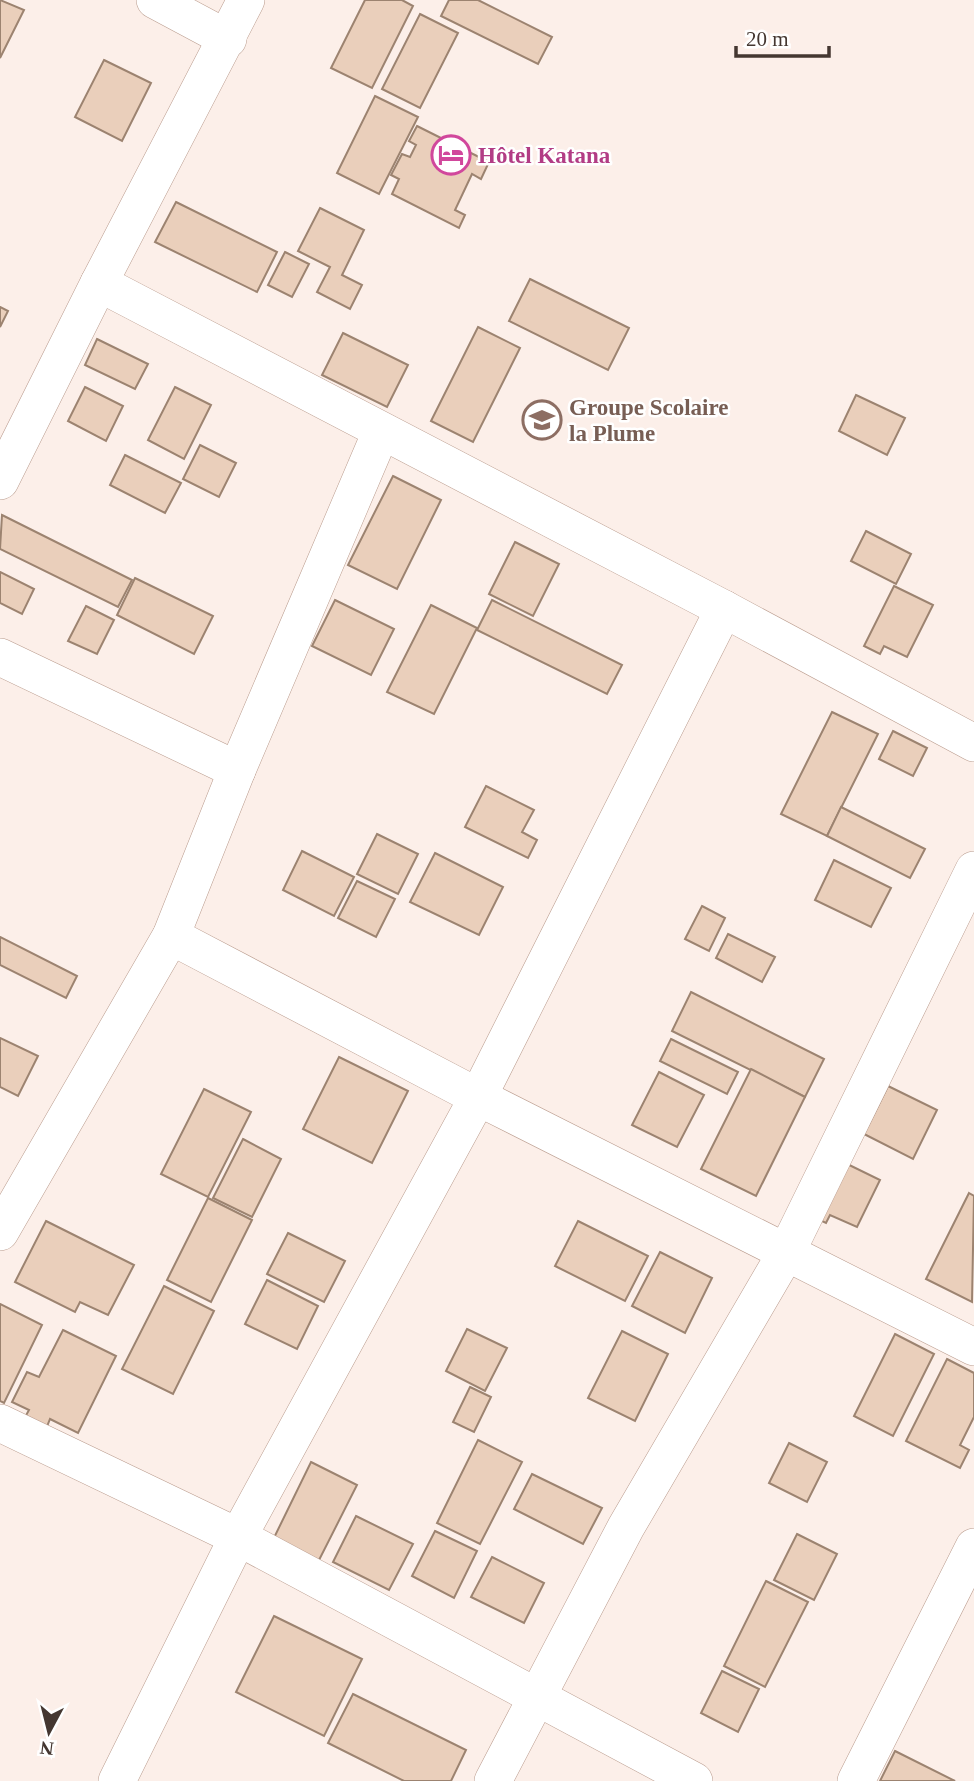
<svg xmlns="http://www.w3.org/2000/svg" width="974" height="1781" viewBox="0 0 974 1781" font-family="Georgia,serif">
<rect width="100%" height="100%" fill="#fcefe9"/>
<g fill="#eacfbb" stroke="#9c8370" stroke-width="2">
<polygon points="0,0 24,10 0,58"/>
<polygon points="365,0 402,0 413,6 372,88 331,68"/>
<polygon points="449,0 478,0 552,37 538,64 441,16"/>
<polygon points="420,14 458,33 420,108 382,89"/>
<polygon points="104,60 151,83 122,141 75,117"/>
<polygon points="375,96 418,117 379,194 337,173"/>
<polygon points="417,126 489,162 481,179 472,174 455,210 465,215 459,228 392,194 399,179 391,175 402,154 410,157 416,145 409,141"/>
<polygon points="176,202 277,252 257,292 155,242"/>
<polygon points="320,208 364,230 342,275 362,285 350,309 317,292 330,267 298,251"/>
<polygon points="285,252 309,264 292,297 268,285"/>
<polygon points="530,279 629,328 608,370 509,321"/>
<polygon points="0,307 8,311 0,327"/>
<polygon points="478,327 520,348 473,442 431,421"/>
<polygon points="343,333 408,365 387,407 322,375"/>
<polygon points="97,339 148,364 135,389 85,365"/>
<polygon points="85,387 123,406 106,441 68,421"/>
<polygon points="175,387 211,405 184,459 148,440"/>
<polygon points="856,395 905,418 887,455 839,431"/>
<polygon points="200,445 236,463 219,497 183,479"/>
<polygon points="125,455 181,483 165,513 110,485"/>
<polygon points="393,476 441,500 397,589 348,565"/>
<polygon points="2,515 132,580 118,607 0,549"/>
<polygon points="866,531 911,554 896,584 851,561"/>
<polygon points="515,542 559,564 533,616 489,594"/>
<polygon points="0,572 34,589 22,614 0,603"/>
<polygon points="135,578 213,616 194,654 117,615"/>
<polygon points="894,586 933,605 907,657 884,646 880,654 864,646"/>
<polygon points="335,600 394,629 371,675 312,646"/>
<polygon points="492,600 622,665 607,694 477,630"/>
<polygon points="431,605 477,628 434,714 387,692"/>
<polygon points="86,606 114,620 97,654 68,641"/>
<polygon points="832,712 878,734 827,836 781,814"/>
<polygon points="893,731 927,748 913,776 879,759"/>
<polygon points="486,786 534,810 522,832 537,840 528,858 465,827"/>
<polygon points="841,807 925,849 910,878 827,836"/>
<polygon points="377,834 418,854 398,894 357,874"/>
<polygon points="302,851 354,877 334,916 283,890"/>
<polygon points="435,853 503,887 479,935 410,902"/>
<polygon points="834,860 891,888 871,927 815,900"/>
<polygon points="357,881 395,899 376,937 338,918"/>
<polygon points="702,906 725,918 709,951 685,939"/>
<polygon points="728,934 775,957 762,982 716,958"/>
<polygon points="0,937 77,976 66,998 0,965"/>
<polygon points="691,992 824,1059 805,1097 672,1031"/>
<polygon points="0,1038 38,1056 18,1096 0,1087"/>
<polygon points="671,1039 738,1072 727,1094 660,1061"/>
<polygon points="339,1057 408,1091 372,1163 303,1129"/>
<polygon points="751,1069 805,1097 756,1196 701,1169"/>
<polygon points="659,1072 704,1095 677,1147 632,1125"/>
<polygon points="888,1086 937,1110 913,1159 864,1134"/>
<polygon points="204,1089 251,1112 208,1197 161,1174"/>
<polygon points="243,1139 281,1159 252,1217 213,1198"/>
<polygon points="837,1159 880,1180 857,1227 830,1215 826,1223 809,1215"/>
<polygon points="969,1193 974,1196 972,1302 926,1279"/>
<polygon points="208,1198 252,1220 211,1302 167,1280"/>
<polygon points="46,1221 134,1265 108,1315 80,1302 75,1312 15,1282"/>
<polygon points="578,1221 648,1256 625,1301 555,1266"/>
<polygon points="288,1233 345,1261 324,1302 267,1274"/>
<polygon points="660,1252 712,1278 685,1333 632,1306"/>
<polygon points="267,1280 318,1306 297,1349 245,1324"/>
<polygon points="164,1286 214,1311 173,1394 122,1369"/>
<polygon points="0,1304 42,1325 4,1403 0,1401"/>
<polygon points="467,1329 507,1348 485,1391 446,1371"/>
<polygon points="63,1330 116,1356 78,1433 50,1419 46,1429 24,1419 29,1410 12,1402 27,1372 39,1377"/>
<polygon points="622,1331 668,1354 635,1421 588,1398"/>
<polygon points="895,1334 934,1354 893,1436 854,1416"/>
<polygon points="947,1359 974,1373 974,1417 960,1445 969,1450 960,1468 906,1441"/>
<polygon points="470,1387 491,1397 474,1432 453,1422"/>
<polygon points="478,1440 522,1462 480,1544 437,1523"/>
<polygon points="789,1443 827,1462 807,1502 769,1483"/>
<polygon points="311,1462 357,1485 314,1570 269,1548"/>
<polygon points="532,1474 602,1508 583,1544 514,1509"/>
<polygon points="356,1516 413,1544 389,1590 333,1562"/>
<polygon points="435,1531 477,1551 454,1598 412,1576"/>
<polygon points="797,1534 837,1554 814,1600 774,1580"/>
<polygon points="492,1557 544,1583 524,1623 471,1597"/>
<polygon points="766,1581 808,1602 765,1687 724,1666"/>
<polygon points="274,1616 362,1659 324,1736 236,1692"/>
<polygon points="722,1671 759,1689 738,1732 701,1713"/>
<polygon points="353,1694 466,1750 451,1781 404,1781 328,1743"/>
<polygon points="895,1751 955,1781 880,1781"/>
</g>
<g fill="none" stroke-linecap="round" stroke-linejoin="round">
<g stroke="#ba9c8e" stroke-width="38">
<g id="street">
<polyline points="155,0 228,39"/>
<polyline points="99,283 724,609 974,743"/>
<polyline points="0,481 99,283 246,0"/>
<polyline points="0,657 237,770"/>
<polyline points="171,936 478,1097 974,1347"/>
<polyline points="0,1232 171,936 237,770 381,432"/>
<polyline points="0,1423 238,1537 694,1781"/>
<polyline points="117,1781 238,1537 478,1097 724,609"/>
<polyline points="493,1781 626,1527 786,1253 974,870"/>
<polyline points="856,1781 974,1547"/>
</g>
</g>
<use href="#street" stroke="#fff" stroke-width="37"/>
</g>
<defs>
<g id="hotel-ring" transform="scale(2.0125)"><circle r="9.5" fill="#fff" stroke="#d1479c" stroke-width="1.5"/><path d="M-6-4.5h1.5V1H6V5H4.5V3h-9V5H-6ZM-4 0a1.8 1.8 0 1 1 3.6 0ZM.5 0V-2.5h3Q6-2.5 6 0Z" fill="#d1479c"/></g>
<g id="school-ring" transform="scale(2.0125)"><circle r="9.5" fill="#fff" stroke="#8d6e63" stroke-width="1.5"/><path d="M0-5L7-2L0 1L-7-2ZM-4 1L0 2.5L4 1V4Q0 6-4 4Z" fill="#8d6e63"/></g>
</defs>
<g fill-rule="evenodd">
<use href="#hotel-ring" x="451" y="155"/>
<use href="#school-ring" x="542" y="420"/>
</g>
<g text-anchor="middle" stroke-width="5" stroke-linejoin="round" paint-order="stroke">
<g font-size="23" font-weight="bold" fill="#b23c85" stroke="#fff" text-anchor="start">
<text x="478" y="163">Hôtel Katana</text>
</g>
<g font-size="23" font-weight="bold" fill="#785e54" stroke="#fff" text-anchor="start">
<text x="569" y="415">Groupe Scolaire<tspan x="569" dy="26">la Plume</tspan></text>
</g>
</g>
<g transform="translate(49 1732) rotate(187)" stroke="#ffffff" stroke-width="5" paint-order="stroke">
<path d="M0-5L12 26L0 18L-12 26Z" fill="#443731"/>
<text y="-10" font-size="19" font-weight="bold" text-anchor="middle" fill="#443731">N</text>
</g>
<path d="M736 46v10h93v-10" fill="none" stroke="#443731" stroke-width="3.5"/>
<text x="746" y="46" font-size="21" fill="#443731" stroke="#ffffff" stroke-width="5" paint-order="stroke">20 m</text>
</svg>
